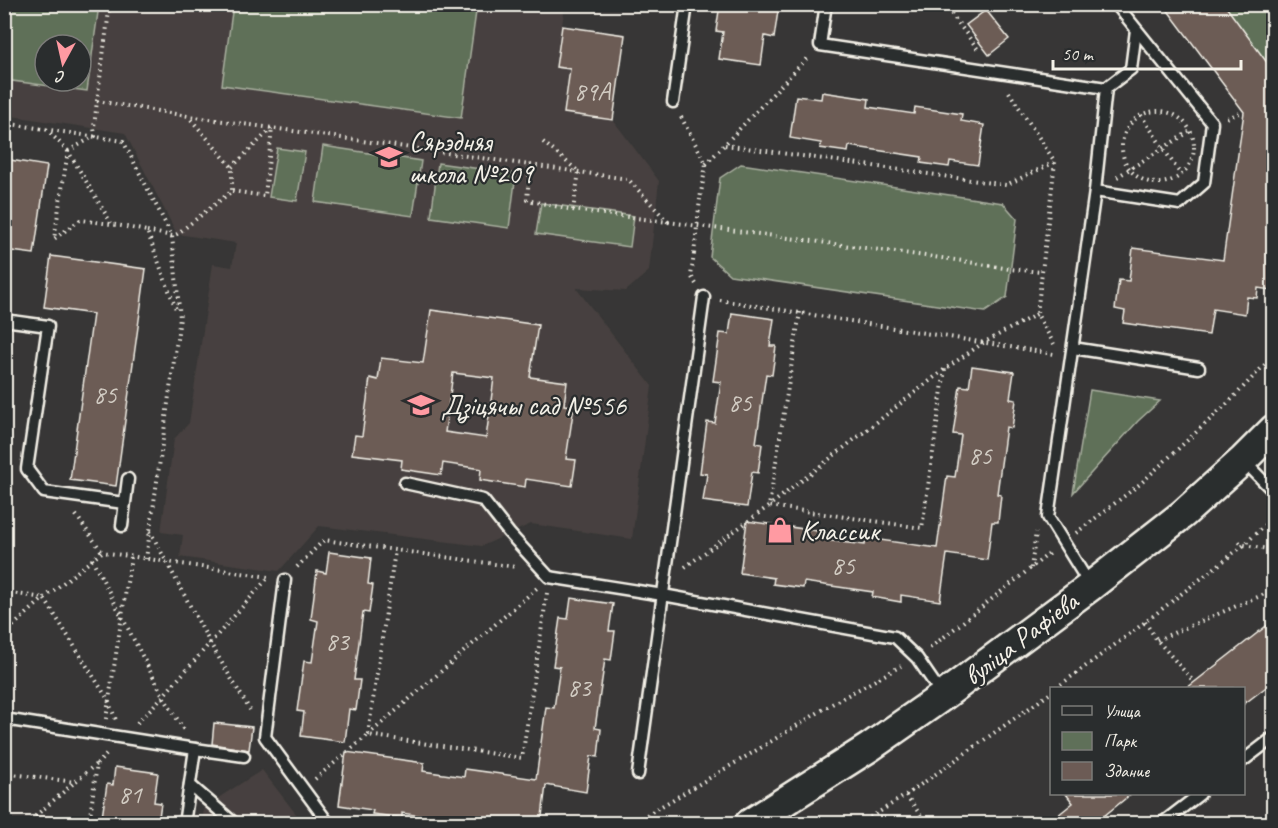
<svg xmlns="http://www.w3.org/2000/svg" width="1278" height="828" viewBox="0 0 1278 828" font-family="Caveat,sans-serif">
<rect width="100%" height="100%" fill="#373636"/>
<filter id="ink" filterUnits="userSpaceOnUse"><feTurbulence type="fractalNoise" baseFrequency=".0167" numOctaves="2"/><feDisplacementMap in="SourceGraphic" scale="12" xChannelSelector="R" yChannelSelector="G"/><feConvolveMatrix kernelMatrix="1 2 1 2 8 2 1 2 1" color-interpolation-filters="sRGB"/></filter>
<g filter="url(#ink)">
<g fill="#47413f" fill-rule="evenodd">
<path d="M5,5h560l-9,62 14,2 -6,44 49,7 46,61 -10,90 -23,20 -50,-3 76,98 -20,153 -101,-15 -49,22 -163,-20 -40,45 -99,-14 3,-22 -22,-3 13,-93 15,-16 24,-159 19,3 4,-24 -59,-9 -52,-101 -120,-18zM45,45h36v36h-36z"/>
<polygon points="262,770 303,823 202,824 204,807"/>
</g>
<g fill="#5f7059" stroke="#aab0a0" stroke-width="1.5" fill-rule="evenodd">
<path d="M5,4l94,1 -12,86 -82,-11zM45,45h36v36h-36z"/>
<polygon points="233,5 477,5 461,118 222,85"/>
<polygon points="1224,5 1273,5 1273,72"/>
<polygon points="323,146 421,161 413,216 315,202"/>
<polygon points="277,148 305,152 297,201 269,197"/>
<polygon points="438,163 516,174 509,228 431,217"/>
<polygon points="741,164 1003,203 1017,219 1007,297 985,312 730,275 710,257 720,178"/>
<polygon points="541,203 634,216 630,247 536,234"/>
<polygon points="1090,390 1160,401 1138,421 1073,493"/>
</g>
<g fill="#6c5b55" stroke="#f4f1e8" stroke-width="1.5" fill-rule="evenodd">
<polygon points="720,4 779,4 774,38 765,36 761,65 719,59 723,32 716,31"/>
<polygon points="1163,4 1224,4 1274,72 1274,273 1271,290 1258,288 1257,298 1247,297 1245,314 1213,309 1209,335 1123,323 1125,311 1115,309 1119,280 1129,281 1133,248 1223,260 1244,112"/>
<polygon points="986,10 1009,39 989,55 966,25"/>
<polygon points="562,26 625,35 613,120 564,113 570,69 556,67"/>
<polygon points="822,92 869,99 868,107 914,114 915,107 962,114 961,121 984,125 978,165 950,161 949,167 921,163 922,157 849,146 848,152 820,148 821,143 790,138 796,96 821,99"/>
<polygon points="4,159 47,166 34,254 4,250"/>
<polygon points="51,256 146,269 116,486 70,480 93,314 44,307"/>
<path d="M431,310l107,15 -8,52 37,5 -3,23 10,1 -8,53 10,1 -4,26 -46,-7 -1,8 -45,-7 1,-11 -38,-6 -2,12 -40,-6 1,-9 -50,-6 3,-19 7,1 8,-58 8,2 3,-22 42,5zM453,373l41,5 -8,60 -41,-6z"/>
<polygon points="732,313 774,319 770,346 776,346 772,375 766,374 756,443 762,444 758,473 752,472 747,507 703,501 707,474 700,473 707,422 715,423 721,382 713,381 720,333 729,334"/>
<polygon points="972,366 1014,372 1010,399 1016,400 1012,428 1006,427 997,494 1001,495 998,522 992,522 987,560 947,554 940,601 901,595 901,602 872,597 873,592 804,582 803,588 773,584 774,578 740,573 747,521 825,532 824,540 865,545 866,538 937,548 947,476 955,477 961,435 953,434 960,386 969,387"/>
<polygon points="329,552 371,558 368,584 373,585 369,613 363,612 354,680 360,680 356,710 349,709 345,742 301,736 304,712 297,711 304,661 312,662 318,621 311,619 317,571 326,573"/>
<polygon points="571,598 613,604 609,631 615,631 611,660 605,659 595,728 601,729 598,757 591,756 586,792 546,785 541,824 474,824 402,813 402,818 372,814 373,810 339,805 346,752 424,763 423,771 464,777 465,769 536,779 546,707 554,708 560,667 553,666 560,618 568,619"/>
<polygon points="1274,620 1274,681 1244,704 1244,688 1187,688"/>
<polygon points="214,723 252,727 249,750 212,744"/>
<polygon points="115,767 158,773 154,802 161,803 158,824 101,824 107,784 113,785"/>
<polygon points="1066,794 1131,794 1094,824 1047,824 1073,803"/>
</g>
<g fill="none" stroke-linecap="round" stroke-linejoin="round">
<g stroke="#f4f1e8" stroke-width="15">
<g id="service">
<polyline points="826,4 820,45 1106,88 1095,191 1048,517 1090,585"/>
<polyline points="1106,88 1131,69 1136,30"/>
<polyline points="673,102 687,4"/>
<polyline points="1095,191 1180,204 1204,183 1212,123 1116,4"/>
<polyline points="4,320 48,326 27,469 44,492 124,503"/>
<polyline points="1073,348 1199,368"/>
<polyline points="1243,460 1274,492"/>
<polyline points="405,483 483,500 509,533 549,577 663,595 895,637 917,658 943,696"/>
<polyline points="122,526 128,479"/>
<polyline points="285,580 265,737 329,824"/>
<polyline points="4,719 195,749 184,824"/>
<polyline points="195,749 244,756"/>
<polyline points="1244,760 1274,737"/>
<polyline points="638,774 704,297"/>
<polyline points="190,785 235,824"/>
<polyline points="1161,824 1200,794"/>
</g>
</g>
<g stroke="#f4f1e8" stroke-width="33">
<polyline id="secondary" points="749,824 870,747 943,696 1091,586 1183,514 1243,460 1274,429"/>
</g>
<g stroke="#f4f1e8" stroke-width="4" stroke-dasharray="1.5 4.5" stroke-linecap="butt">
<polyline points="944,4 980,52"/>
<polyline points="1009,92 1055,162 1037,314 1054,344"/>
<polyline points="97,101 188,116 628,179 668,222 573,210 527,200 530,164"/>
<circle cx="1158" cy="147" r="36"/>
<polyline points="1141,115 1181,175"/>
<polyline points="681,117 706,164 700,199"/>
<polyline points="1227,118 1243,112"/>
<polyline points="4,123 123,141 172,236 180,318 146,559"/>
<polyline points="46,129 68,151 111,223"/>
<polyline points="543,142 579,172 573,210"/>
<polyline points="725,145 1006,185 1055,162"/>
<polyline points="68,151 54,239 80,220 111,224 147,231 177,312"/>
<polyline points="68,151 95,136 94,127 97,101 110,4"/>
<polyline points="706,164 809,56"/>
<polyline points="232,167 272,128 265,196 232,191"/>
<polyline points="1117,177 1192,130"/>
<polyline points="668,222 956,260 1010,269 1042,272"/>
<polyline points="147,231 172,236 177,234 232,191 232,167 188,116"/>
<polyline points="694,254 691,276 696,284"/>
<polyline points="720,300 1054,354"/>
<polyline points="800,312 769,506 922,528 945,369"/>
<polyline points="76,515 102,552"/>
<polyline points="150,531 210,643 250,710"/>
<polyline points="1076,533 1140,484 1230,401 1274,355"/>
<polyline points="1239,542 1244,545 1274,550"/>
<polyline points="92,559 163,696 184,730"/>
<polyline points="297,567 324,540 516,567"/>
<polyline points="685,567 769,506 945,369 983,343 1037,314"/>
<polyline points="1031,568 1036,532"/>
<polyline points="4,592 44,598 107,698 116,720"/>
<polyline points="1145,622 1157,640 1194,682"/>
<polyline points="4,634 44,598 102,552 268,577"/>
<polyline points="1157,640 1274,590"/>
<polyline points="930,648 1051,552"/>
<polyline points="1056,688 1135,630 1244,545 1274,516"/>
<polyline points="106,719 131,557"/>
<polyline points="137,723 163,696 267,579"/>
<polyline points="368,734 395,551"/>
<polyline points="368,735 537,588"/>
<polyline points="4,773 75,782"/>
<polyline points="315,779 368,735 522,758 547,593"/>
<polyline points="906,795 927,824"/>
<polyline points="26,824 96,764"/>
<polyline points="89,824 97,764 109,752"/>
<polyline points="631,824 752,753 837,701 901,666"/>
<polyline points="860,824 906,795 1052,692"/>
</g>
<use href="#service" stroke="#2a2d2e" stroke-width="10"/>
<use href="#secondary" stroke="#2a2d2e" stroke-width="28"/>
<polyline stroke="#f4f1e8" stroke-width="4" stroke-dasharray="1.5 4.5" stroke-linecap="butt" points="694,254 700,199"/>
</g>
</g>
<defs>
<g id="school-bare" transform="scale(2.07)"><path d="M0-5L7-2L0 1L-7-2ZM-4 1L0 2.5L4 1V4Q0 6-4 4Z" fill="#ff9aa2" stroke="#2a2d2e" stroke-width="2.5" paint-order="stroke"/></g>
<g id="shop-bare" transform="scale(2.07)"><path d="M-5-2.5h2.3a2.7 3.5 0 0 1 5.4 0H5L5.5 6h-11ZM-1.5-2.5h3a1.5 2.3 0 0 0-3 0Z" fill="#ff9aa2" stroke="#2a2d2e" stroke-width="2.5" paint-order="stroke"/></g>
</defs>
<g fill-rule="evenodd">
<use href="#school-bare" x="389" y="157"/>
<use href="#school-bare" x="421" y="405"/>
<use href="#shop-bare" x="780" y="530"/>
</g>
<g text-anchor="middle" stroke-width="4.5" stroke-linejoin="round" paint-order="stroke">
<g font-size="26" fill="#d2ccc3">
<text x="592" y="100">89А</text>
<text x="105" y="403">85</text>
<text x="740" y="411">85</text>
<text x="980" y="464">85</text>
<text x="843" y="574">85</text>
<text x="337" y="650">83</text>
<text x="579" y="696">83</text>
<text x="130" y="803">81</text>
</g>
<g font-size="28" fill="#f4f1e8" stroke="#2a2d2e" text-anchor="start">
<text x="409" y="151">Сярэдняя<tspan x="409" dy="32">школа №209</tspan></text>
<text x="441" y="415">Дзіцячы сад №556</text>
<text x="800" y="540">Классик</text>
</g>
<g font-size="28" fill="#f4f1e8" stroke="#2a2d2e">
<text transform="translate(1020 638) rotate(-37)" y="10">вуліца Рафіева</text>
</g>
</g>
<rect width="1278" height="828" fill="none" stroke="#2a2d2e" stroke-width="24"/>
<rect x="12" y="12" width="1254" height="804" fill="none" stroke="#f4f1e8" stroke-width="2" filter="url(#ink)"/>
<rect x="1050" y="687" width="195" height="108" fill="#2a2d2e" stroke="#7b7b78" stroke-width="1.5"/>
<rect x="1062" y="706" width="30" height="9" fill="#2a2d2e" stroke="#7b7b78" stroke-width="1.5"/>
<text x="1104" y="717" font-size="18" fill="#f4f1e8">Улица</text>
<rect x="1062" y="732" width="30" height="18" fill="#5f7059" stroke="#7b7b78" stroke-width="1.5"/>
<text x="1104" y="747" font-size="18" fill="#f4f1e8">Парк</text>
<rect x="1062" y="762" width="30" height="18" fill="#6c5b55" stroke="#7b7b78" stroke-width="1.5"/>
<text x="1104" y="777" font-size="18" fill="#f4f1e8">Здание</text>
<g transform="translate(63 63) rotate(188)"><circle r="28" fill="#2a2d2e" stroke="#7b7b78" stroke-width="1.5"/>
<path d="M0-4.5L10 22L0 15L-10 22Z" fill="#ff9aa2"/>
<text y="-9" font-size="16" font-weight="bold" text-anchor="middle" fill="#f4f1e8">С</text>
</g>
<path d="M1053 60v9h188v-9" fill="none" stroke="#f4f1e8" stroke-width="3"/>
<text x="1062" y="60" font-size="18" fill="#f4f1e8" stroke="#2a2d2e" stroke-width="4.5" paint-order="stroke">50 m</text>
</svg>
